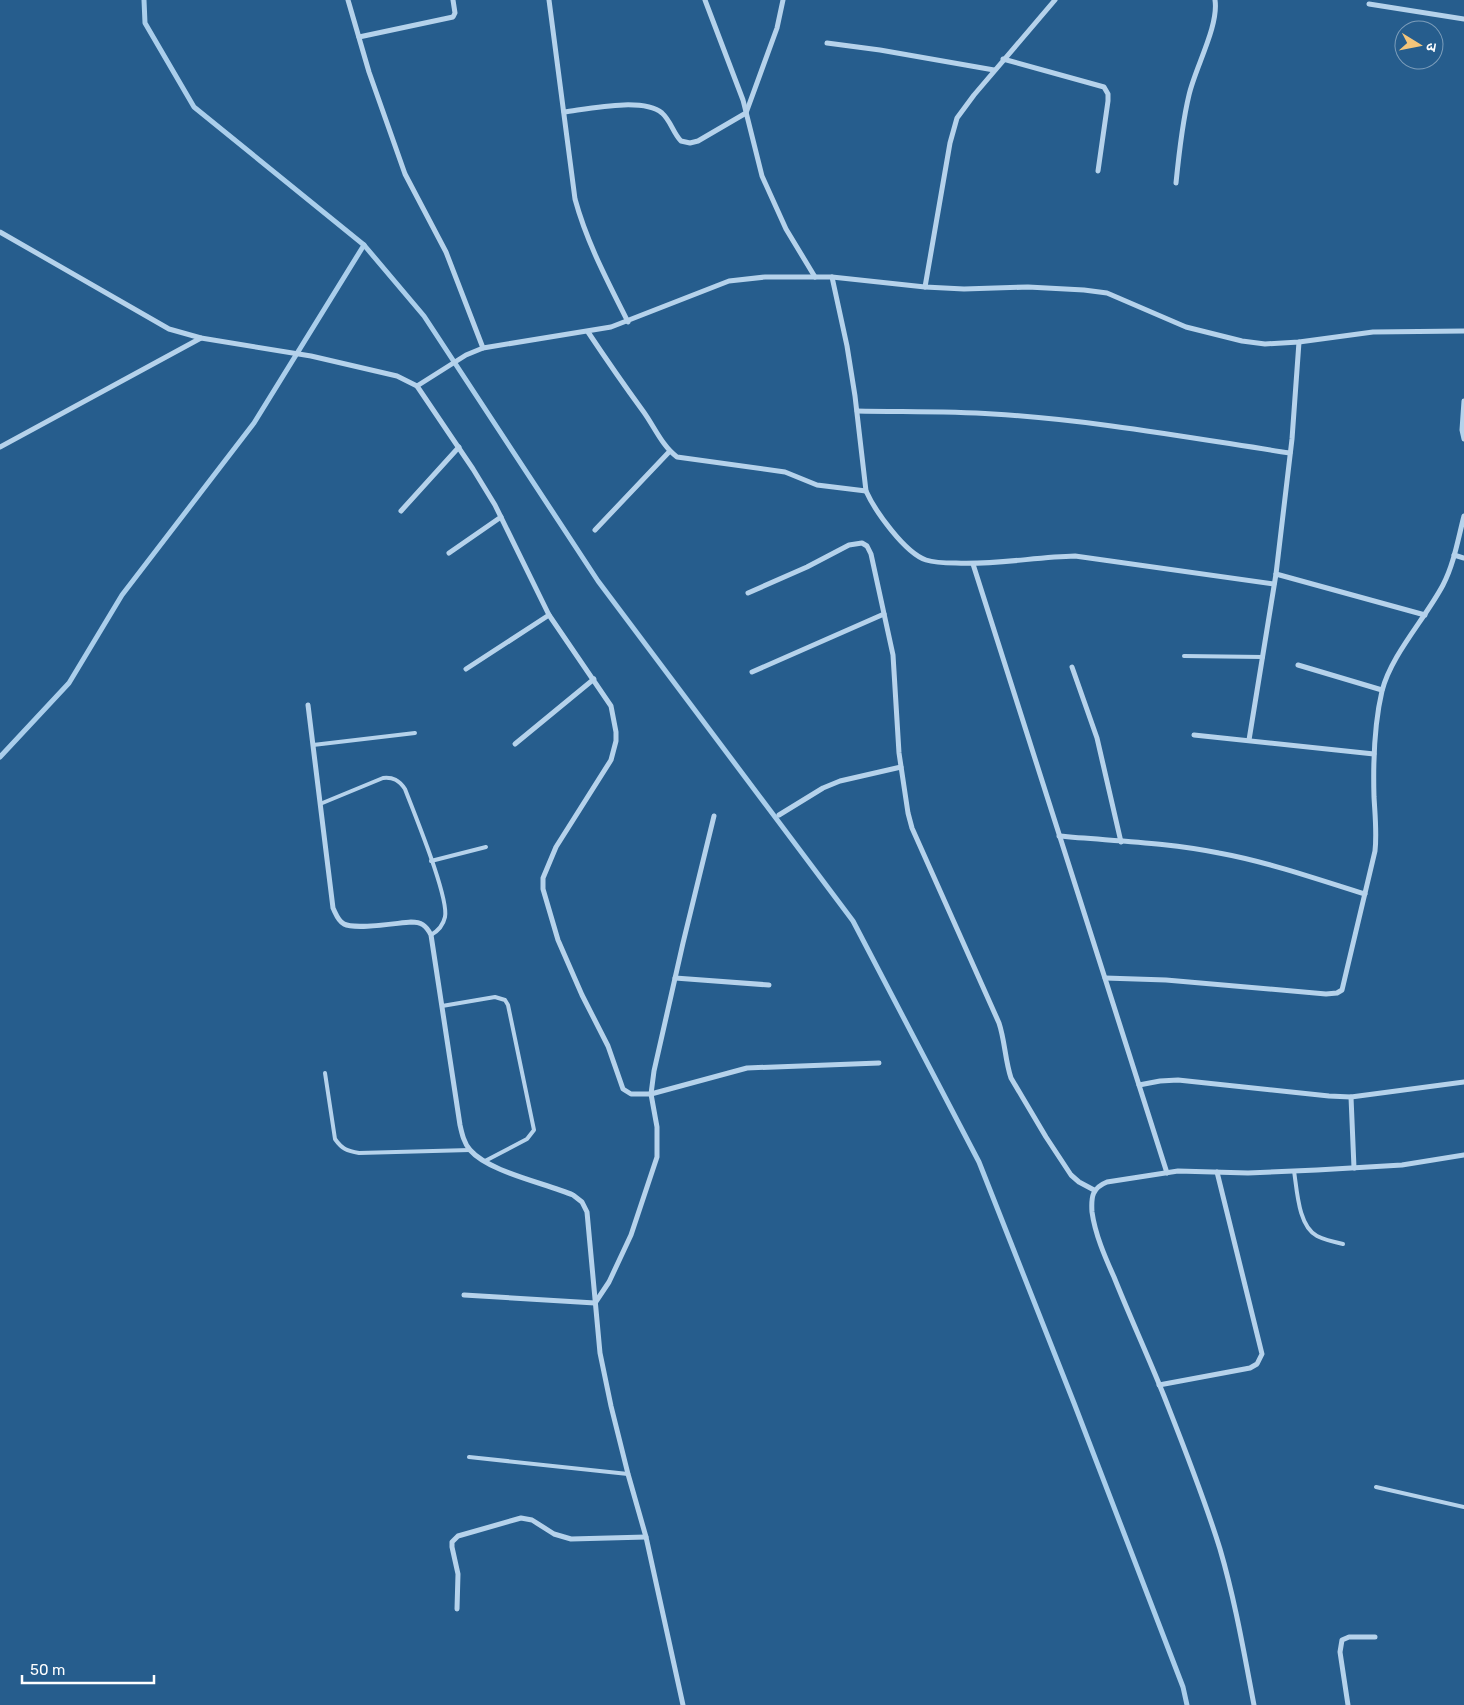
<svg xmlns="http://www.w3.org/2000/svg" width="1464" height="1705" viewBox="0 0 1464 1705" font-family="Rubik,'Noto Sans Devanagari',sans-serif">
<rect width="100%" height="100%" fill="#265d8d"/>
<g fill="none" stroke-linecap="round" stroke-linejoin="round">
<g stroke="#aaceeb" stroke-width="5">
<polyline points="144,0 145,23 194,107 364,245 424,316 598,581 853,921 979,1162 1074,1403 1183,1687 1187,1705"/>
<polyline points="0,757 69,683 122,595 254,423 364,245"/>
</g>
<g stroke="#b5d2eb" stroke-width="4">
<polyline points="1184,656 1263,657"/>
<polyline points="313,745 415,733"/>
<path d="M320,804l63,-26c10,-1 16,2 22,11 9,24 44,108 40,128 -2,9 -7,14 -14,18"/>
<polyline points="431,861 486,847"/>
<polyline points="442,1006 495,997 505,1000 508,1005 534,1130 527,1139 485,1161"/>
<path d="M325,1073l10,66c7,10 12,12 24,14l111,-3"/>
<path d="M1294,1171c3,18 4,55 23,65 8,4 17,6 26,8"/>
<polyline points="469,1457 628,1474"/>
<polyline points="1376,1487 1464,1507"/>
</g>
<g stroke="#b5d2eb" stroke-width="5">
<polyline points="348,0 369,72 405,174 446,252 483,348"/>
<path d="M549,0l26,199c12,44 33,83 53,123"/>
<polyline points="705,0 743,100 762,176 786,229 815,277"/>
<polyline points="1369,4 1464,19"/>
<polyline points="359,37 453,17 455,13 453,0"/>
<polyline points="827,43 880,50 994,70"/>
<polyline points="1003,59 1104,87 1108,94 1108,101 1098,171"/>
<path d="M564,112c24,-3 79,-15 98,1 9,8 11,20 19,28l9,2 8,-2 48,-28 31,-85 6,-28"/>
<path d="M1176,183c3,-30 6,-59 13,-88 6,-27 30,-69 26,-95"/>
<polyline points="0,232 169,329 201,338 311,356 397,376 417,386 473,469 495,505 549,615 611,706 616,732 616,741 611,760 556,847 543,878 543,889 558,940 582,995 608,1046 623,1089 631,1094 651,1094 747,1068 879,1063"/>
<path d="M832,277l15,69 8,50 11,95c9,20 39,62 60,69 9,3 20,3 30,3 40,2 79,-6 119,-7l199,28"/>
<polyline points="925,287 950,143 957,118 974,95 1055,0"/>
<path d="M588,332c18,27 36,53 55,79 11,15 19,35 34,46l108,15 32,13 49,6"/>
<polyline points="417,386 466,355 483,348 611,327 729,281 765,277 832,277 925,287 964,289 1028,287 1084,290 1107,293 1186,327 1242,341 1265,344 1299,342 1373,332 1464,331"/>
<polyline points="1464,401 1462,430 1464,439"/>
<path d="M857,411c45,1 91,0 136,3 100,6 198,24 297,39"/>
<polyline points="0,447 201,338"/>
<polyline points="401,511 459,447"/>
<polyline points="595,530 669,452"/>
<polyline points="449,553 501,517"/>
<polyline points="1454,555 1464,558"/>
<polyline points="973,564 1167,1173"/>
<polyline points="1276,574 1425,615"/>
<path d="M748,593l59,-26 42,-22 13,-2 5,3 4,8 22,101 6,98 9,60 4,15 87,195c6,18 6,37 12,55l35,59 25,38 8,7 15,8"/>
<polyline points="1298,665 1382,690"/>
<polyline points="1072,667 1097,738 1121,842"/>
<polyline points="466,669 549,615"/>
<polyline points="752,672 884,614"/>
<path d="M308,705l25,203c3,6 5,13 11,16 11,6 53,-1 67,-2 10,0 15,3 20,13l29,190c2,9 4,18 10,25 19,22 75,33 103,45l9,7 5,10 13,141 11,53 17,68 18,63 37,168"/>
<polyline points="1194,735 1374,754"/>
<polyline points="1249,740 1276,574 1292,439 1299,342"/>
<polyline points="515,744 594,679"/>
<polyline points="779,815 823,788 840,781 901,767"/>
<path d="M1059,836c53,5 107,6 160,17 49,9 98,26 146,41"/>
<polyline points="675,978 769,985"/>
<path d="M1105,978l61,2 160,14 11,-1 5,-3 33,-139c2,-18 0,-36 -1,-54 -1,-35 0,-72 8,-106 9,-36 43,-72 61,-106 11,-21 15,-46 21,-69"/>
<polyline points="1139,1085 1160,1081 1178,1080 1329,1096 1351,1097 1464,1082"/>
<polyline points="1351,1097 1354,1168"/>
<polyline points="464,1295 595,1303 609,1282 631,1235 657,1157 657,1127 651,1094 654,1071 683,943 714,816"/>
<polyline points="1159,1385 1250,1368 1257,1364 1262,1354 1217,1172"/>
<polyline points="457,1609 458,1574 452,1547 452,1542 458,1536 521,1518 532,1520 554,1534 571,1539 646,1537"/>
<path d="M1254,1705c-10,-52 -19,-105 -34,-156 -16,-52 -36,-102 -56,-153 -16,-40 -34,-79 -50,-119 -9,-20 -19,-43 -22,-65 -1,-15 0,-24 15,-30l71,-11 70,2 69,-3 85,-5 62,-10"/>
<polyline points="1348,1705 1340,1652 1342,1640 1349,1637 1375,1637"/>
</g>
</g>
<g transform="translate(1419 45) rotate(100)"><circle r="24" fill="#265d8d" stroke="#7d9ebb"/>
<path d="M0-4L9 19L0 12L-9 19Z" fill="#f4c57a"/>
<text y="-8" font-size="14" font-weight="bold" text-anchor="middle" fill="#ffffff">उ</text>
</g>
<path d="M22 1675v8h132v-8" fill="none" stroke="#ffffff" stroke-width="2.5"/>
<text x="30" y="1675" font-size="15" fill="#ffffff" stroke="#265d8d" stroke-width="4" paint-order="stroke">50 m</text>
</svg>
